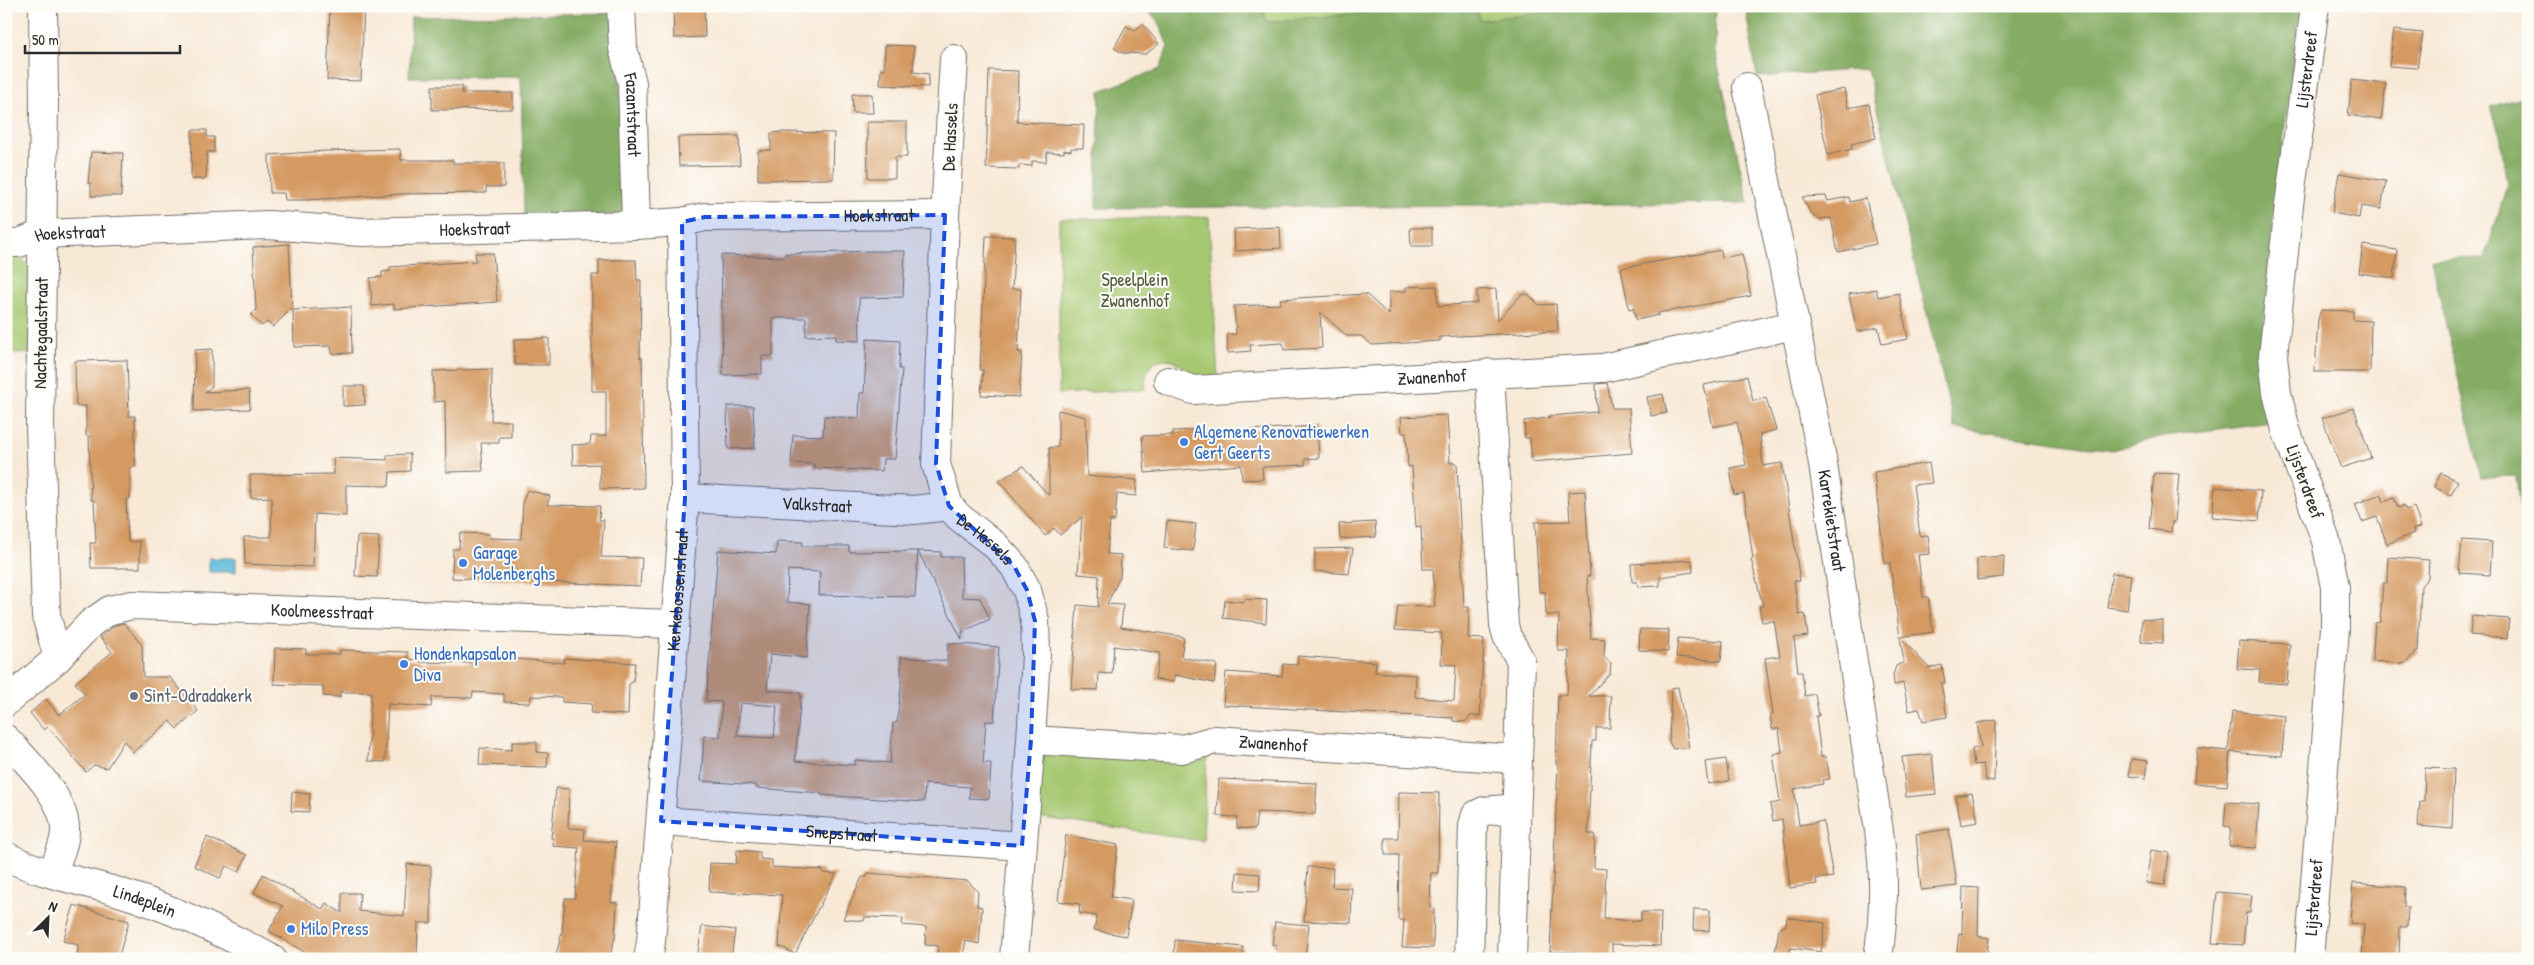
<svg xmlns="http://www.w3.org/2000/svg" width="2534" height="965" viewBox="0 0 2534 965" font-family="'Patrick Hand',sans-serif">
<rect width="100%" height="100%" fill="#fdfcf7"/>
<filter id="ink" filterUnits="userSpaceOnUse"><feTurbulence type="fractalNoise" baseFrequency=".02" numOctaves="2"/><feDisplacementMap in="SourceGraphic" scale="10" xChannelSelector="R" yChannelSelector="G"/><feConvolveMatrix kernelMatrix="1 2 1 2 8 2 1 2 1" color-interpolation-filters="sRGB"/></filter>
<filter id="wash" filterUnits="userSpaceOnUse"><feTurbulence type="fractalNoise" baseFrequency=".0096" numOctaves="4" result="noise"/><feDisplacementMap in="SourceGraphic" scale="20" xChannelSelector="R" yChannelSelector="G"/><feGaussianBlur stdDeviation="1.12" result="paint"/><feColorMatrix in="noise" values="0 0 0 0 0 0 0 0 0 0 0 0 0 0 0 0 0 1.4 0 .05"/><feComposite in="paint" operator="in"/></filter>
<g filter="url(#wash)">
<rect width="100%" height="100%" fill="#f8e9d7"/>
<g fill="#a6c871" stroke="#687a4e">
<polygon points="1261,6 1435,6 1267,22"/>
<polygon points="1475,6 1547,6 1547,12 1480,20"/>
<path d="M1209,217l9,162 -28,-3c-17,-27 -46,-21 -45,13l-86,5v-175z"/>
<polygon points="6,252 15,252 34,271 29,354 6,352"/>
<polygon points="1040,750 1207,754 1203,841 1036,817"/>
</g>
<g fill="#84ac63" stroke="#586c47">
<polygon points="1142,6 1261,6 1267,22 1435,6 1475,6 1480,20 1547,12 1547,6 1716,6 1715,51 1748,203 1096,208 1100,91 1160,69 1168,46 1158,21"/>
<polygon points="1745,6 2300,6 2272,229 2261,359 2272,422 2164,436 2112,450 1955,428 1867,69 1757,77"/>
<polygon points="615,13 628,214 524,216 521,77 409,77 411,17"/>
<polygon points="2528,95 2528,582 2516,476 2481,477 2431,259 2485,258 2507,185 2500,136 2491,107"/>
</g>
<rect fill="#5ab9d8" stroke="#427282" x="209" y="558" width="27" height="14"/>
<g id="blocks">
<g fill="#d49a62" fill-rule="evenodd">
<polygon points="330,6 364,6 361,81 327,80"/>
<polygon points="673,6 704,6 705,37 674,38"/>
<polygon points="1143,24 1159,44 1146,54 1123,53 1114,48 1126,26 1135,30"/>
<polygon points="2394,30 2423,33 2417,68 2389,66"/>
<polygon points="885,45 914,46 913,72 929,74 928,87 880,85 881,69 884,70"/>
<polygon points="989,70 1018,71 1017,122 1084,125 1083,148 1071,148 1071,151 1064,150 1064,153 1047,152 1046,162 1032,161 1032,166 1019,165 1019,169 986,168"/>
<polygon points="2352,80 2386,84 2381,120 2348,115"/>
<polygon points="432,86 462,86 462,93 513,93 513,109 432,110"/>
<polygon points="1844,89 1848,108 1869,104 1876,138 1851,144 1852,149 1828,155 1815,95"/>
<polygon points="852,94 872,94 873,113 853,113"/>
<polygon points="867,122 907,122 907,157 895,157 895,178 868,178"/>
<polygon points="192,130 207,130 207,137 214,137 214,152 207,152 206,179 191,179"/>
<polygon points="782,132 834,133 833,179 758,180 758,151 771,150 771,133"/>
<polygon points="739,136 740,165 679,166 678,137"/>
<polygon points="400,149 401,160 453,160 453,163 504,163 504,187 486,187 486,193 400,194 306,200 285,200 284,193 270,193 269,155 326,151"/>
<polygon points="91,152 123,153 121,196 91,196 91,183 88,183"/>
<polygon points="2339,173 2386,181 2381,209 2361,206 2359,218 2332,213"/>
<polygon points="1826,196 1828,201 1849,197 1850,202 1866,198 1876,244 1838,252 1831,218 1819,219 1811,214 1802,197"/>
<polygon points="1280,227 1281,248 1235,251 1234,229"/>
<polygon points="1410,228 1432,228 1432,246 1411,246"/>
<polygon points="986,236 1015,237 1012,289 1021,289 1018,352 1022,352 1019,397 981,395 983,370 980,370"/>
<polygon points="289,244 292,308 273,327 267,322 262,326 251,315 256,310 253,247"/>
<polygon points="2363,245 2397,250 2394,278 2359,273"/>
<polygon points="1721,250 1722,258 1742,254 1751,296 1658,313 1659,315 1636,320 1633,308 1629,309 1621,268"/>
<polygon points="872,251 905,251 903,297 859,298 860,341 836,340 836,335 806,336 806,318 773,318 773,356 762,356 762,374 723,375 721,255 784,257 784,254"/>
<polygon points="475,253 493,253 497,302 394,309 394,304 372,306 370,278 382,277 382,272 390,271 390,267 476,261"/>
<polygon points="599,260 636,260 637,280 641,280 640,358 642,358 644,488 600,489 600,464 573,465 572,445 590,444 591,436 606,436 606,391 592,391 592,275 599,275"/>
<polygon points="1437,286 1438,306 1477,303 1477,290 1496,289 1498,320 1521,295 1528,294 1539,305 1556,304 1558,331 1440,337 1440,341 1372,345 1361,336 1347,336 1320,312 1322,348 1284,350 1283,343 1250,345 1251,351 1228,353 1227,334 1236,334 1234,306 1281,304 1280,299 1366,294 1389,315 1389,292 1406,291 1406,287"/>
<polygon points="1876,289 1878,297 1899,293 1908,339 1882,344 1878,327 1857,332 1849,294"/>
<polygon points="351,307 352,353 332,354 331,346 294,347 293,310"/>
<polygon points="2321,310 2353,311 2353,320 2371,321 2370,372 2315,372 2318,319"/>
<polygon points="549,338 549,365 515,365 514,339"/>
<polygon points="867,339 900,341 899,369 902,369 895,459 883,459 882,471 814,468 814,464 791,463 793,435 823,436 824,416 859,418 860,393 864,393"/>
<polygon points="212,349 212,386 205,392 249,390 250,409 194,411 195,350"/>
<polygon points="127,360 129,416 135,416 135,467 130,467 130,499 126,499 128,542 140,541 140,568 91,568 90,543 96,543 94,500 91,500 89,436 86,436 86,406 76,406 75,361"/>
<polygon points="492,369 491,421 511,421 511,437 499,437 499,443 481,443 483,471 446,472 445,401 434,402 433,371"/>
<polygon points="1747,376 1753,401 1766,398 1776,430 1760,434 1763,466 1782,463 1800,581 1794,581 1799,615 1805,614 1808,636 1794,638 1798,672 1802,672 1805,696 1815,694 1819,716 1816,716 1821,757 1826,757 1830,779 1822,780 1823,784 1794,789 1799,825 1823,821 1833,877 1816,879 1817,884 1790,888 1782,819 1773,821 1770,804 1780,802 1773,754 1782,752 1779,729 1772,729 1770,714 1773,714 1765,658 1780,656 1774,621 1762,622 1759,606 1763,606 1751,559 1753,559 1744,493 1734,495 1730,468 1746,465 1737,422 1713,427 1704,385"/>
<polygon points="1607,383 1612,408 1629,408 1632,453 1532,462 1530,438 1525,438 1524,421 1549,418 1549,416 1597,412 1596,384"/>
<polygon points="343,386 364,386 365,405 343,406"/>
<polygon points="1663,394 1667,413 1651,416 1647,397"/>
<polygon points="727,406 753,406 755,448 728,449"/>
<polygon points="2354,408 2371,458 2341,468 2322,418"/>
<polygon points="1058,410 1086,417 1087,476 1137,480 1136,496 1117,494 1115,521 1110,521 1107,554 1121,555 1120,577 1107,604 1123,605 1121,627 1184,637 1181,657 1217,664 1214,683 1175,675 1173,682 1155,679 1160,653 1114,646 1112,674 1099,673 1098,690 1071,689 1077,605 1098,607 1099,576 1078,574 1082,517 1060,535 1054,528 1045,536 999,481 1023,466 1049,496 1049,448 1058,447"/>
<polygon points="1447,415 1450,463 1457,463 1464,607 1469,607 1468,638 1484,639 1480,716 1470,716 1465,722 1453,721 1453,718 1223,705 1226,672 1282,676 1283,664 1297,665 1298,656 1376,662 1375,672 1416,675 1415,697 1454,701 1456,665 1441,664 1442,633 1395,630 1398,606 1435,607 1433,569 1423,569 1421,526 1416,527 1412,466 1408,467 1406,433 1402,433 1401,417"/>
<polygon points="1317,426 1319,458 1305,459 1305,465 1262,467 1263,479 1242,480 1241,465 1145,473 1142,436 1173,435 1173,431 1195,430 1195,433"/>
<polygon points="410,454 410,471 390,472 389,486 346,485 346,516 315,514 313,567 245,564 244,537 271,537 272,497 251,498 250,475 334,474 333,458 387,460 387,455"/>
<polygon points="1929,463 1932,483 1913,485 1920,536 1928,535 1930,554 1918,555 1923,597 1928,597 1933,632 1900,637 1890,563 1885,564 1874,472"/>
<polygon points="2154,473 2179,474 2175,522 2172,522 2171,532 2149,529"/>
<polygon points="2441,473 2458,481 2451,495 2434,487"/>
<polygon points="2215,487 2261,491 2259,521 2212,517"/>
<polygon points="527,490 550,496 547,505 600,506 599,520 604,520 601,557 642,558 640,586 452,578 453,549 459,549 460,533 489,534 489,538 521,539 523,501"/>
<polygon points="1585,491 1590,576 1587,576 1591,638 1605,639 1604,657 1611,663 1610,673 1589,696 1611,696 1610,728 1596,728 1596,741 1592,741 1588,834 1595,834 1594,868 1606,869 1604,919 1641,921 1641,912 1661,912 1660,946 1612,944 1612,959 1575,959 1575,952 1550,952 1558,764 1556,764 1558,695 1567,695 1569,651 1558,651 1559,615 1546,615 1545,592 1539,592 1535,522 1570,521 1568,492"/>
<polygon points="2381,494 2384,502 2394,498 2398,508 2404,505 2406,510 2414,507 2421,527 2413,529 2414,533 2387,544 2377,517 2362,522 2355,504"/>
<polygon points="1167,521 1196,524 1193,551 1164,548"/>
<polygon points="1375,522 1376,537 1340,539 1339,524"/>
<polygon points="357,536 379,537 377,577 355,576"/>
<polygon points="2462,540 2492,542 2490,575 2459,573"/>
<path d="M777,541l26,1 -1,4h47v6l69,-1 -3,46 -96,-2 1,-23 -32,-2 -1,32 23,2 -3,54 -37,-4 -3,36 34,3 -6,68 60,4v-5l35,3 3,-40h4l4,-36v-30l46,4 1,-18 51,4 -5,74h-8l-3,42h8l-2,36 -20,-1 1,-11 -45,-3 -1,18 -103,-7v-2l-65,-5v-3l-55,-4 3,-45 16,1 2,-35 -16,-1 12,-151 58,4zM740,703l37,3 -3,32 -37,-2z"/>
<polygon points="1353,548 1349,574 1315,571 1315,549"/>
<polygon points="918,551 941,552 941,557 961,557 962,597 980,598 990,619 962,632 962,640"/>
<polygon points="2004,556 2003,577 1977,580 1977,558"/>
<polygon points="2388,557 2429,560 2428,578 2421,586 2418,651 2403,664 2372,661 2375,623 2380,622 2383,583 2387,583"/>
<polygon points="1692,560 1693,572 1660,577 1660,586 1638,587 1637,582 1632,582 1631,564"/>
<polygon points="2112,573 2131,575 2127,610 2107,607"/>
<polygon points="1244,599 1267,600 1266,623 1223,618 1225,600 1244,602"/>
<polygon points="2472,616 2509,619 2507,638 2470,635"/>
<polygon points="2142,619 2163,621 2163,643 2141,642"/>
<polygon points="124,623 142,645 143,677 170,677 198,711 177,729 170,721 133,752 124,741 107,768 94,765 86,772 48,727 44,730 30,713 46,699 59,715 85,694 75,683 112,652 100,637 116,625"/>
<polygon points="1640,629 1669,630 1668,652 1639,650"/>
<polygon points="1900,637 1929,668 1942,665 1945,683 1941,683 1947,717 1923,721 1919,709 1909,711 1903,683 1894,685 1893,675 1896,666 1904,662"/>
<polygon points="1678,638 1723,641 1721,661 1676,657"/>
<polygon points="2239,641 2290,644 2287,684 2259,682 2260,670 2237,669"/>
<polygon points="275,648 306,649 306,654 340,654 340,650 408,652 407,659 420,660 420,662 469,663 470,658 505,658 564,663 564,658 635,663 633,682 629,684 628,715 591,713 592,704 562,702 562,697 531,696 530,703 504,702 504,694 473,692 472,698 432,697 431,707 388,704 385,762 368,761 371,692 340,692 340,697 323,696 323,686 274,684"/>
<polygon points="1678,687 1689,747 1673,749 1669,742 1671,688"/>
<polygon points="2232,711 2285,716 2282,756 2230,752 2227,786 2194,783 2197,748 2228,751"/>
<polygon points="1996,720 1994,781 1986,781 1983,764 1974,765 1972,749 1981,747 1977,723"/>
<polygon points="512,742 537,742 537,752 548,753 547,767 479,765 480,748 512,750"/>
<polygon points="1932,754 1936,794 1906,797 1902,757"/>
<polygon points="1726,759 1729,781 1708,784 1705,762"/>
<polygon points="2131,759 2148,761 2146,778 2129,776"/>
<polygon points="2425,768 2454,769 2452,829 2418,826 2420,801 2424,801"/>
<polygon points="1219,779 1317,783 1315,814 1257,812 1255,829 1237,828 1237,817 1217,816"/>
<polygon points="556,788 569,789 568,828 585,829 584,840 616,842 611,902 617,903 615,938 609,959 555,959 562,932 565,898 575,898 579,848 553,846 553,838 551,838"/>
<polygon points="292,792 310,794 309,812 291,811"/>
<polygon points="1399,792 1439,793 1438,873 1431,873 1430,907 1434,908 1433,948 1402,947 1404,920 1398,920 1399,855 1385,855 1385,838 1398,838"/>
<polygon points="1972,793 1978,822 1961,825 1956,796"/>
<polygon points="2226,802 2259,804 2256,848 2229,846 2231,827 2224,826"/>
<polygon points="1949,829 1957,886 1921,890 1916,834"/>
<polygon points="1066,835 1118,845 1111,897 1132,900 1126,936 1094,930 1097,916 1079,913 1080,904 1058,901"/>
<polygon points="207,837 247,855 239,872 226,866 220,878 194,866"/>
<polygon points="737,850 760,852 760,859 772,860 772,867 823,870 823,873 836,874 795,954 779,946 782,895 709,892 710,863 736,864"/>
<polygon points="2151,850 2169,853 2165,885 2146,883"/>
<polygon points="407,864 431,866 431,923 418,923 417,959 316,959 269,931 283,906 254,893 263,874 322,909 326,903 342,913 342,893 360,893 359,911 404,916"/>
<polygon points="1308,867 1333,868 1332,887 1352,888 1351,923 1304,921"/>
<polygon points="1237,872 1260,874 1259,891 1236,890"/>
<polygon points="868,873 968,881 978,892 977,906 982,907 979,944 966,941 962,959 946,959 937,956 938,946 925,945 926,927 902,925 903,918 865,917 864,921 843,919 862,877 867,877"/>
<polygon points="2353,883 2405,887 2404,907 2408,907 2407,927 2400,927 2399,959 2362,959 2364,924 2350,923"/>
<polygon points="1963,887 1979,888 1978,936 1989,938 1986,959 1956,959 1959,933 1962,934"/>
<polygon points="2217,892 2252,895 2250,913 2246,913 2243,945 2212,943"/>
<polygon points="74,905 129,921 118,959 77,959 78,945 63,941"/>
<polygon points="1694,909 1710,910 1709,931 1693,930"/>
<polygon points="1787,917 1825,923 1821,952 1791,948 1787,959 1774,959 1779,929 1786,925"/>
<polygon points="1275,922 1309,925 1305,959 1275,959 1276,945 1272,945"/>
<polygon points="702,926 735,930 731,959 697,959"/>
<polygon points="1175,940 1243,947 1243,959 1174,957"/>
</g>
</g>
</g>
<g filter="url(#ink)">
<use href="#blocks" fill-opacity="0" stroke="#736e67" stroke-width="1"/>
<g fill="none" stroke-linecap="round" stroke-linejoin="round">
<g stroke="#736e67" stroke-width="30">
<g id="minor">
<polyline points="43,6 44,104 40,424 46,615 58,658"/>
<path id="s1" d="M621,6l2,42 9,35 4,142"/>
<path id="s2" d="M954,59l-9,156 -9,249 13,42 10,11 37,29 18,20 13,24 8,31 1,34 -5,85 -17,219"/>
<path id="s3" d="M1747,87l75,371 57,373c6,42 5,86 -1,128"/>
<path id="s4" d="M6,243h13l23,-9 226,-9 93,7 275,-7 46,-3 23,-5 240,-2"/>
<polyline points="1490,373 1504,625 1507,636 1521,661 1512,959"/>
<path id="s5" d="M1168,381l25,9 410,-22 191,-43"/>
<path id="s6" d="M685,498l229,12 35,-4"/>
<path id="s7" d="M6,702l52,-44 33,-35 19,-13 22,-5 542,19"/>
<path d="M6,739c21,23 58,58 59,89 1,14 -8,32 -13,45"/>
<path id="s8" d="M1031,740l151,9 33,-9 302,19"/>
<path id="s9" d="M661,821l361,25"/>
<path id="s10" d="M6,856c36,19 78,25 116,37 52,16 102,40 150,66"/>
<path id="s11" d="M648,959l3,-17 34,-444 -3,-276"/>
<polyline points="1469,959 1473,825 1476,815 1484,811 1516,808"/>
<path id="s12" d="M2309,959l26,-331v-41l-9,-46 -40,-111 -9,-37 -4,-37 16,-151 26,-199"/>
</g>
</g>
<use href="#minor" stroke="#fff" stroke-width="28"/>
</g>
</g>
<path fill="#1d4ed8" fill-opacity="0.2" stroke="#1d4ed8" stroke-width="4" stroke-dasharray="10 6" stroke-linejoin="round" d="M945,215l-9,249 13,42 65,60 13,24 8,31 -4,119 -9,106 -361,-25 24,-323 -3,-276 23,-5z"/>
<g fill="#3f7fe0" stroke="#fdfcf7" stroke-width="2">
<circle cx="1184" cy="442" r="5"/>
<circle cx="463" cy="563" r="5"/>
<circle cx="404" cy="664" r="5"/>
<circle cx="291" cy="929" r="5"/>
</g>
<circle fill="#6b7280" stroke="#fdfcf7" stroke-width="2" cx="134" cy="696" r="5"/>
<g text-anchor="middle" stroke-width="4" stroke-linejoin="round" paint-order="stroke">
<g font-size="18" fill="#2b2b2b" stroke="#fdfcf7">
<text dy="6" stroke="none"><textPath href="#s12" startOffset="902">Lijsterdreef</textPath></text>
<text dy="6" stroke="none"><textPath href="#s1" startOffset="110">Fazantstraat</textPath></text>
<text transform="translate(950 137) rotate(-87)" y="6">De Hassels</text>
<text dy="6" stroke="none"><textPath href="#s4" startOffset="876">Hoekstraat</textPath></text>
<text dy="6" stroke="none"><textPath href="#s4" startOffset="471">Hoekstraat</textPath></text>
<text dy="6" stroke="none"><textPath href="#s4" startOffset="66">Hoekstraat</textPath></text>
<text transform="translate(41 333) rotate(-89)" y="6">Nachtegaalstraat</text>
<text dy="6" stroke="none"><textPath href="#s5" startOffset="266">Zwanenhof</textPath></text>
<text transform="translate(2305 482) rotate(70)" y="6">Lijsterdreef</text>
<text dy="6" stroke="none"><textPath href="#s6" startOffset="132">Valkstraat</textPath></text>
<text dy="6" stroke="none"><textPath href="#s3" startOffset="442">Karrekietstraat</textPath></text>
<text dy="6" stroke="none"><textPath href="#s2" startOffset="499">De Hassels</textPath></text>
<text dy="6" stroke="none"><textPath href="#s11" startOffset="370">Kerkebossenstraat</textPath></text>
<text dy="6" stroke="none"><textPath href="#s7" startOffset="352">Koolmeesstraat</textPath></text>
<text dy="6" stroke="none"><textPath href="#s8" startOffset="244">Zwanenhof</textPath></text>
<text dy="6" stroke="none"><textPath href="#s9" startOffset="181">Snepstraat</textPath></text>
<text dy="6" stroke="none"><textPath href="#s12" startOffset="62">Lijsterdreef</textPath></text>
<text dy="6" stroke="none"><textPath href="#s10" startOffset="146">Lindeplein</textPath></text>
</g>
<g font-size="18" fill="#505a40" stroke="#fdfcf7">
<text x="1135" y="286">Speelplein<tspan x="1135" dy="21">Zwanenhof</tspan></text>
</g>
<g font-size="18" fill="#366cbe" stroke="#fdfcf7" text-anchor="start">
<text x="1194" y="438">Algemene Renovatiewerken<tspan x="1194" dy="21">Gert Geerts</tspan></text>
<text x="473" y="559">Garage<tspan x="473" dy="21">Molenberghs</tspan></text>
<text x="414" y="660">Hondenkapsalon<tspan x="414" dy="21">Diva</tspan></text>
<text x="301" y="935">Milo Press</text>
</g>
<g font-size="18" fill="#5b616d" stroke="#fdfcf7" text-anchor="start">
<text x="144" y="702">Sint-Odradakerk</text>
</g>
</g>
<rect width="2534" height="965" fill="none" stroke="#fdfcf7" stroke-width="25"/>
<g transform="translate(48 918) rotate(24)" stroke="#fdfcf7" stroke-width="4" paint-order="stroke">
<path d="M0-4L9 19L0 12L-9 19Z" fill="#2b2b2b"/>
<text y="-8" font-size="14" font-weight="bold" text-anchor="middle" fill="#2b2b2b">N</text>
</g>
<path d="M25 45v8h155v-8" fill="none" stroke="#2b2b2b" stroke-width="2.5"/>
<text x="32" y="45" font-size="15" fill="#2b2b2b" stroke="#fdfcf7" stroke-width="4" paint-order="stroke">50 m</text>
</svg>
